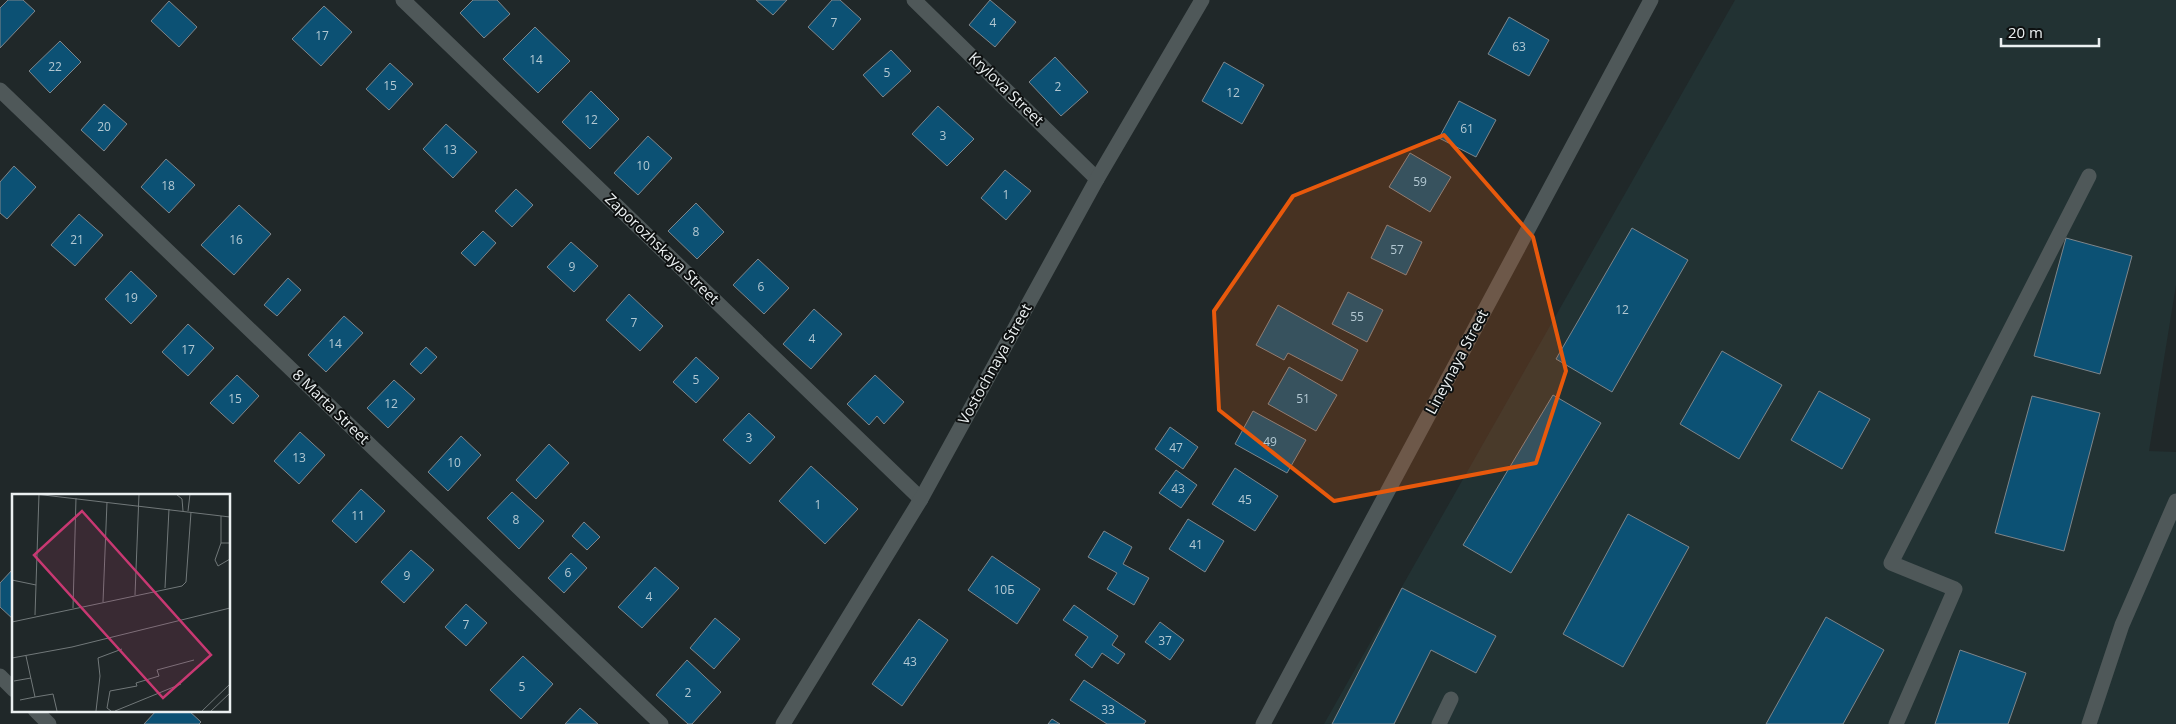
<svg xmlns="http://www.w3.org/2000/svg" width="2176" height="724" viewBox="0 0 2176 724" font-family="'Open Sans',sans-serif">
<rect width="100%" height="100%" fill="#202829"/>
<polygon fill="#223233" points="1735,0 2176,0 2176,285 2149,451 2176,452 2176,724 1324,724"/>
<g fill="#0c5174" stroke="#7e858a">
<polygon points="8,0 23,0 35,11 0,48 0,8"/>
<polygon points="473,0 497,0 510,14 484,38 460,13"/>
<polygon points="756,0 787,0 773,15"/>
<polygon points="832,0 840,0 861,19 833,50 808,27"/>
<polygon points="990,0 1016,22 995,47 969,25"/>
<polygon points="169,1 197,27 179,47 151,21"/>
<polygon points="324,6 352,32 321,66 292,39"/>
<polygon points="1509,17 1549,40 1529,76 1488,54"/>
<polygon points="535,27 570,61 538,93 503,59"/>
<polygon points="60,41 81,62 50,93 29,71"/>
<polygon points="891,50 911,71 883,97 863,75"/>
<polygon points="1055,57 1088,92 1061,116 1029,82"/>
<polygon points="1224,62 1264,85 1242,124 1202,101"/>
<polygon points="390,63 413,84 389,110 366,89"/>
<polygon points="591,91 619,119 590,149 562,122"/>
<polygon points="1459,101 1496,120 1476,157 1439,138"/>
<polygon points="104,104 127,124 104,151 81,130"/>
<polygon points="938,106 974,139 947,166 912,134"/>
<polygon points="446,124 477,152 453,178 423,149"/>
<polygon points="648,136 672,158 638,195 614,173"/>
<polygon points="1410,153 1451,177 1430,212 1389,187"/>
<polygon points="166,159 195,185 169,213 141,187"/>
<polygon points="14,166 36,187 7,219 0,213 0,182"/>
<polygon points="1005,170 1031,191 1006,220 981,198"/>
<polygon points="516,189 533,205 512,227 495,211"/>
<polygon points="696,203 724,232 697,259 668,231"/>
<polygon points="239,205 271,234 234,275 201,245"/>
<polygon points="79,214 103,235 75,266 51,245"/>
<polygon points="1387,225 1422,242 1406,275 1371,258"/>
<polygon points="1632,228 1688,260 1612,392 1556,359"/>
<polygon points="483,231 496,243 475,266 461,253"/>
<polygon points="2066,238 2132,256 2100,374 2034,356"/>
<polygon points="571,242 598,266 574,292 547,267"/>
<polygon points="758,259 789,288 764,314 733,285"/>
<polygon points="131,271 157,296 131,324 105,299"/>
<polygon points="288,278 301,290 277,316 264,305"/>
<polygon points="1348,292 1383,310 1367,342 1332,324"/>
<polygon points="629,294 663,326 640,351 606,320"/>
<polygon points="1278,305 1358,350 1342,381 1288,353 1284,360 1256,345"/>
<polygon points="814,309 842,334 811,369 783,344"/>
<polygon points="344,316 363,333 326,372 308,355"/>
<polygon points="188,324 214,348 188,376 162,352"/>
<polygon points="426,347 437,357 421,374 410,364"/>
<polygon points="1722,351 1782,385 1739,459 1680,424"/>
<polygon points="696,357 719,378 696,403 673,382"/>
<polygon points="1289,367 1337,395 1316,431 1268,404"/>
<polygon points="237,375 259,396 233,424 210,403"/>
<polygon points="875,375 904,402 884,424 877,416 869,425 847,404"/>
<polygon points="394,380 415,399 388,428 367,408"/>
<polygon points="1819,391 1870,419 1842,469 1791,440"/>
<polygon points="1553,395 1601,423 1511,573 1463,545"/>
<polygon points="2032,396 2100,413 2064,551 1995,533"/>
<polygon points="1253,411 1306,440 1287,473 1235,444"/>
<polygon points="749,413 775,437 750,464 723,440"/>
<polygon points="1170,427 1198,447 1183,469 1155,449"/>
<polygon points="300,432 325,455 299,484 274,461"/>
<polygon points="461,436 481,455 448,491 428,472"/>
<polygon points="549,444 569,463 536,499 516,480"/>
<polygon points="811,466 858,509 825,544 779,501"/>
<polygon points="1235,468 1278,496 1255,531 1212,504"/>
<polygon points="1176,470 1197,485 1181,508 1159,493"/>
<polygon points="361,489 385,511 356,543 332,521"/>
<polygon points="512,492 544,521 519,549 487,518"/>
<polygon points="1628,514 1689,547 1623,667 1563,634"/>
<polygon points="1188,519 1224,541 1205,572 1169,549"/>
<polygon points="584,522 600,537 587,550 572,536"/>
<polygon points="1104,531 1132,547 1123,564 1149,578 1134,605 1107,589 1117,573 1088,557"/>
<polygon points="411,550 434,570 404,603 381,582"/>
<polygon points="571,553 587,568 564,593 548,578"/>
<polygon points="992,556 1040,589 1017,624 968,590"/>
<polygon points="655,567 679,588 642,628 618,607"/>
<polygon points="13,569 14,569 14,620 0,607 0,583"/>
<polygon points="1402,588 1496,636 1476,673 1431,650 1394,724 1332,724"/>
<polygon points="466,604 487,623 466,646 445,627"/>
<polygon points="1074,605 1118,636 1112,645 1125,654 1118,664 1102,653 1092,668 1075,655 1088,637 1063,620"/>
<polygon points="1826,617 1884,650 1843,724 1766,724"/>
<polygon points="715,618 740,639 714,669 690,648"/>
<polygon points="919,619 948,640 902,706 872,684"/>
<polygon points="1160,622 1184,640 1170,660 1145,642"/>
<polygon points="1960,650 2026,673 2008,724 1935,724"/>
<polygon points="523,656 553,684 521,719 490,690"/>
<polygon points="687,660 721,692 692,724 688,724 656,695"/>
<polygon points="1084,680 1146,721 1144,724 1107,724 1070,700"/>
<polygon points="580,708 598,724 565,724"/>
<polygon points="157,710 188,710 201,722 199,724 144,724"/>
<polygon points="1052,719 1060,724 1048,724"/>
</g>
<g fill="none" stroke-linecap="round" stroke-linejoin="round">
<g stroke="#4f5859" stroke-width="15">
<polyline points="1439,724 1451,699"/>
<polyline points="1896,724 1955,589 1891,563 2089,176"/>
<polyline points="2089,724 2122,625 2176,501"/>
</g>
<g stroke="#4f5859" stroke-width="15">
<polyline points="403,0 921,499"/>
<polyline points="914,0 1097,179"/>
<polyline points="0,90 661,724"/>
<polyline points="0,676 14,690"/>
<polyline points="35,710 49,724"/>
<polyline points="783,724 921,499 1097,179 1202,0"/>
<polyline points="1263,724 1651,0"/>
</g>
</g>
<path fill="#e8590c" fill-opacity="0.2" stroke="#e8590c" stroke-width="4" stroke-linejoin="round" d="M1444,135l89,102 33,134 -30,92 -202,38 -115,-91 -5,-99 79,-115z"/>
<g text-anchor="middle" stroke-width="4" stroke-linejoin="round" paint-order="stroke">
<g font-size="12" fill="#b3c8d2">
<text x="834" y="27">7</text>
<text x="993" y="27">4</text>
<text x="322" y="40">17</text>
<text x="1519" y="51">63</text>
<text x="536" y="64">14</text>
<text x="55" y="71">22</text>
<text x="887" y="77">5</text>
<text x="390" y="90">15</text>
<text x="1058" y="91">2</text>
<text x="1233" y="97">12</text>
<text x="591" y="124">12</text>
<text x="104" y="131">20</text>
<text x="1467" y="133">61</text>
<text x="943" y="140">3</text>
<text x="450" y="154">13</text>
<text x="643" y="170">10</text>
<text x="1420" y="186">59</text>
<text x="168" y="190">18</text>
<text x="1006" y="199">1</text>
<text x="696" y="236">8</text>
<text x="77" y="244">21</text>
<text x="236" y="244">16</text>
<text x="1397" y="254">57</text>
<text x="572" y="271">9</text>
<text x="761" y="291">6</text>
<text x="131" y="302">19</text>
<text x="1622" y="314">12</text>
<text x="1357" y="321">55</text>
<text x="634" y="327">7</text>
<text x="812" y="343">4</text>
<text x="335" y="348">14</text>
<text x="188" y="354">17</text>
<text x="696" y="384">5</text>
<text x="235" y="403">15</text>
<text x="1303" y="403">51</text>
<text x="391" y="408">12</text>
<text x="749" y="442">3</text>
<text x="1270" y="446">49</text>
<text x="1176" y="452">47</text>
<text x="299" y="462">13</text>
<text x="454" y="467">10</text>
<text x="1178" y="493">43</text>
<text x="1245" y="504">45</text>
<text x="818" y="509">1</text>
<text x="358" y="520">11</text>
<text x="516" y="524">8</text>
<text x="1196" y="549">41</text>
<text x="568" y="577">6</text>
<text x="407" y="580">9</text>
<text x="1004" y="594">10Б</text>
<text x="649" y="601">4</text>
<text x="466" y="629">7</text>
<text x="1165" y="645">37</text>
<text x="910" y="666">43</text>
<text x="522" y="691">5</text>
<text x="688" y="697">2</text>
<text x="1108" y="714">33</text>
</g>
<g font-size="15" fill="#ebf0f1" stroke="#0d1010">
<text transform="translate(1006 89) rotate(44)" y="5">Krylova Street</text>
<text transform="translate(662 249) rotate(44)" y="5">Zaporozhskaya Street</text>
<text transform="translate(1457 362) rotate(-62)" y="5">Lineynaya Street</text>
<text transform="translate(995 364) rotate(-61)" y="5">Vostochnaya Street</text>
<text transform="translate(331 407) rotate(44)" y="5">8 Marta Street</text>
</g>
</g>
<g transform="translate(12 494)">
<rect width="218" height="218" fill="#202829"/>
<path fill="none" stroke="#717879" stroke-width="1" d="M23,0l195,23M164,0l6,5 1,12M176,17l2,-17M209,22v27h9M209,49l-6,17 3,6 12,-7M0,86l24,5M153,94l4,-79M123,101l4,-101M91,108l4,-100M61,114l3,-110M23,121l4,-121M0,128l170,-36 4,-4 5,-70M0,164l60,-11 158,-39M2,187l17,-3M23,203l18,-3 4,17M8,206l15,-3 -9,-41M84,217l4,-35 -2,-18 24,-9M99,217l-4,-3 3,-17 27,-5 -1,-3 23,-7 -2,-6 37,-10M103,217l66,-27M190,217l28,-27M199,217l19,-18"/>
<path fill="#c83872" fill-opacity="0.15" stroke="#c83872" stroke-width="2.5" d="M70,17l129,144 -48,43 -129,-143z"/>
<rect width="218" height="218" fill="none" stroke="#ebf0f1" stroke-width="2.5"/>
</g>
<path d="M2001 38v8h98v-8" fill="none" stroke="#ebf0f1" stroke-width="2.5"/>
<text x="2008" y="38" font-size="15" fill="#ebf0f1" stroke="#0d1010" stroke-width="4" paint-order="stroke">20 m</text>
</svg>
